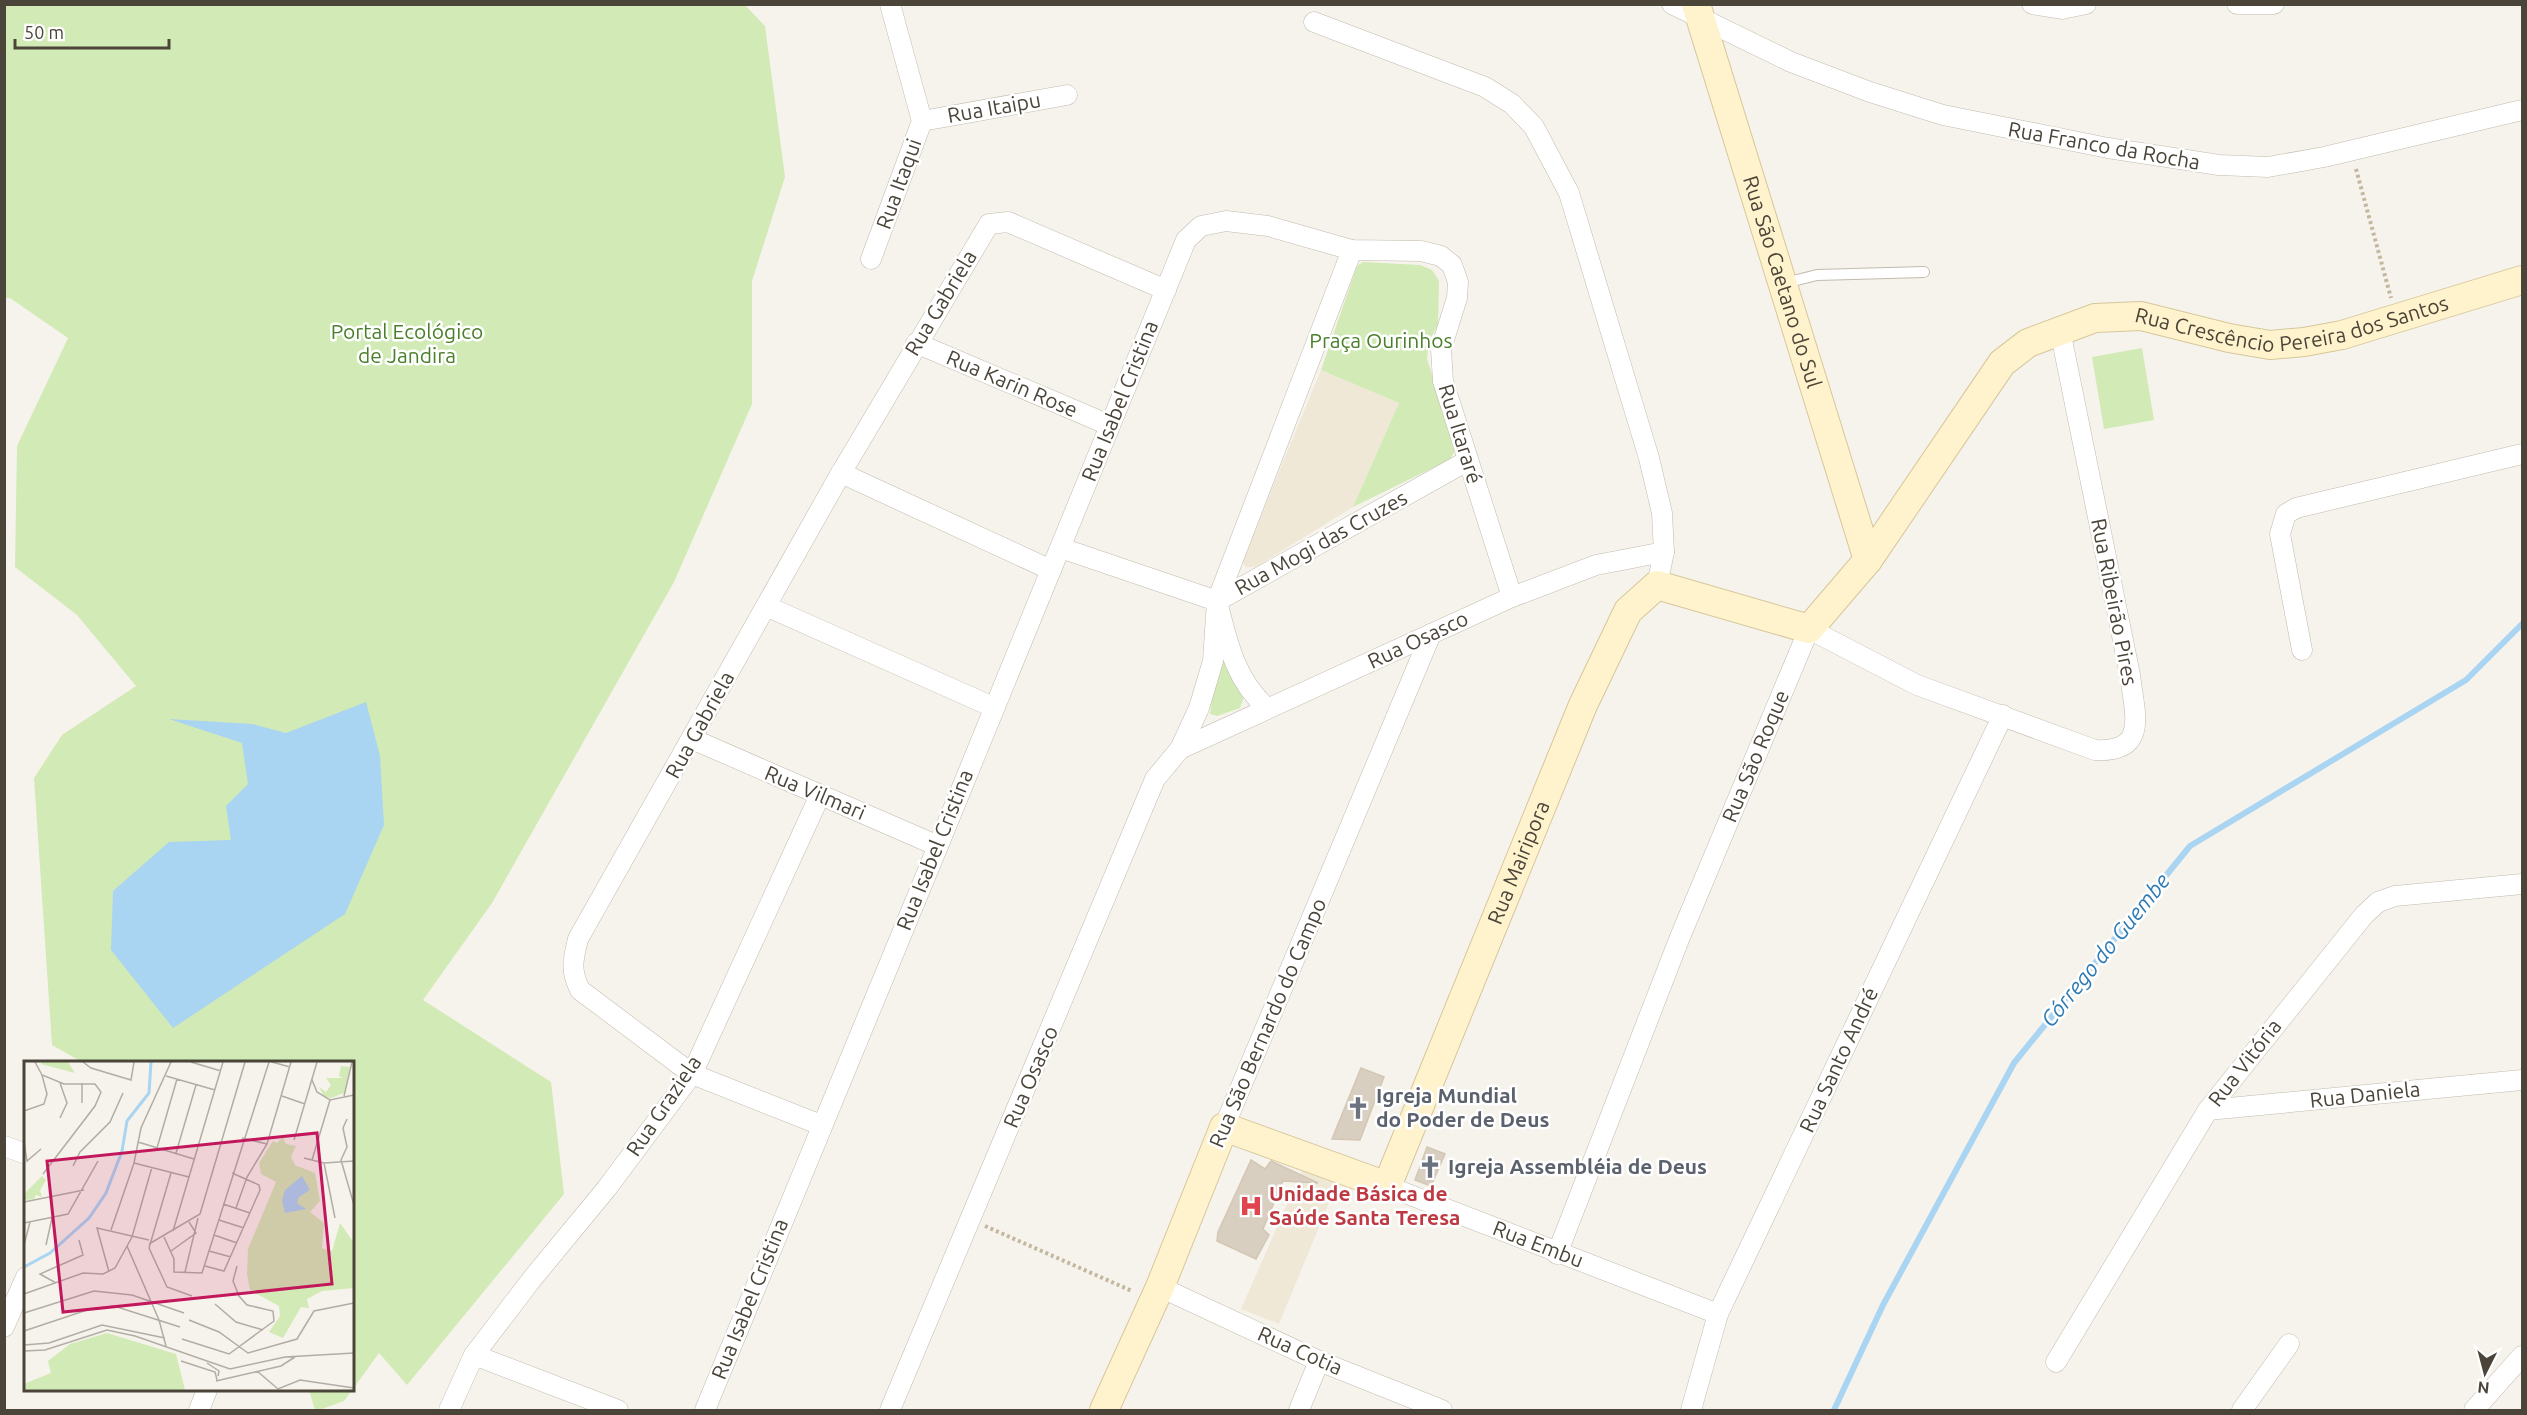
<svg xmlns="http://www.w3.org/2000/svg" width="2527" height="1415" viewBox="0 0 2527 1415" font-family="Ubuntu,sans-serif">
<rect width="100%" height="100%" fill="#f6f3ec"/>
<g fill="#efe8d6">
<polygon points="1321,370 1399,403 1353,507 1256,567 1247,567 1244,565 1243,559"/>
<polygon points="1303,1168 1338,1181 1279,1324 1241,1309"/>
</g>
<g fill="#d2eab5">
<polygon points="744,4 765,26 785,177 752,281 752,404 674,582 492,903 423,1000 551,1082 564,1194 407,1385 379,1353 353,1389 352,1062 82,1062 52,1045 34,778 62,735 136,686 77,615 15,567 17,446 68,338 10,298 5,298 5,5"/>
<polygon points="1363,262 1420,265 1432,270 1439,281 1438,325 1429,341 1427,359 1454,440 1454,453 1449,460 1353,507 1399,403 1321,370 1357,266"/>
<polygon points="2142,348 2154,420 2104,429 2092,357"/>
<polygon points="1218,656 1225,656 1244,696 1240,708 1217,716 1210,714"/>
<polygon points="309,1390 352,1390 344,1401 319,1410 315,1410"/>
</g>
<polygon fill="#a9d4f2" points="366,702 380,756 384,825 345,914 173,1028 111,950 113,891 169,842 231,840 226,806 248,784 242,743 169,719 252,724 286,733"/>
<g fill="none" stroke-linecap="round" stroke-linejoin="round">
<polyline stroke="#a9d4f2" stroke-width="6" points="1834,1410 1883,1305 2014,1063 2190,846 2466,680 2522,624"/>
</g>
<g fill="#d8cfc1" stroke="#d3c7b4" stroke-width="1.5">
<polygon points="1361,1068 1384,1077 1360,1140 1332,1139"/>
<polygon points="1427,1147 1445,1154 1431,1186 1415,1180"/>
<polygon points="1251,1160 1265,1169 1271,1161 1318,1183 1283,1181 1263,1229 1269,1235 1256,1259 1217,1241 1218,1232"/>
</g>
<g fill="none" stroke-linecap="round" stroke-linejoin="round">
<g stroke="#c2bbae" stroke-width="12">
<polyline id="lane" points="1785,283 1817,275 1924,272"/>
</g>
<g stroke="#c2bbae" stroke-width="21">
<g id="street">
<polyline points="1672,4 1791,62 1870,92 1943,115 2108,148 2219,165 2268,167 2324,157 2522,110"/>
<polyline points="2032,4 2062,9 2086,4"/>
<polyline points="2237,4 2274,4"/>
<polyline points="1314,22 1485,87 1512,104 1534,127 1569,193 1649,458 1662,513 1664,552 1657,585"/>
<polyline points="922,121 1067,95"/>
<polyline points="871,259 922,121 890,4"/>
<polyline points="916,343 1109,425"/>
<polyline points="841,473 1051,570"/>
<polyline points="1061,548 1217,601"/>
<polyline points="766,606 993,707"/>
<polyline points="2302,650 2280,534 2286,514 2296,508 2522,454"/>
<path d="M1267,708c-32,-28 -40,-67 -50,-107l250,-140"/>
<polyline points="692,739 938,846"/>
<polyline points="1180,749 1199,708 1213,661 1217,601 1352,250"/>
<polyline points="2208,1110 2522,1080"/>
<path d="M821,1125l-129,-51 -112,-84c-10,-20 -7,-30 -2,-51l263,-466 148,-249 19,-2 158,68"/>
<polyline points="1224,1127 1431,634"/>
<polyline points="4,1146 26,1154"/>
<path id="s1" d="M1387,1186l331,128"/>
<path id="s2" d="M1557,1254l123,-317 129,-308 108,56 178,65c55,3 39,-38 35,-75l-70,-345"/>
<polyline points="1160,1287 1319,1361 1442,1410"/>
<polyline points="4,1327 26,1277"/>
<polyline points="474,1355 618,1410"/>
<polyline points="2056,1362 2208,1110 2364,915 2378,902 2395,896 2522,884"/>
<polyline points="199,1410 207,1390"/>
<polyline points="449,1410 474,1355 532,1279 607,1188 692,1074 820,795"/>
<path d="M705,1410c76,-188 156,-375 233,-564 82,-202 164,-404 248,-606l15,-14 25,-5 42,5 84,24 69,1 20,5 11,9 6,17 -1,16 -16,51 2,32 69,216"/>
<polyline points="890,1410 1155,779 1180,749 1512,597 1596,565 1664,552"/>
<polyline points="1299,1410 1319,1361"/>
<polyline points="1691,1410 1718,1314 2003,715"/>
<polyline points="2242,1410 2289,1344"/>
<polyline points="2474,1410 2522,1356"/>
</g>
</g>
<g stroke="#d6c79b" stroke-width="30">
<g id="secondary">
<path id="s3" d="M1696,4l172,556"/>
<path id="s4" d="M1104,1410l56,-123 64,-160 163,59 196,-481 45,-94 29,-26 152,44 59,-69 134,-197 26,-20 67,-25 46,-2 88,22 41,7 34,-3 38,-7 180,-55"/>
</g>
</g>
<g stroke="#c4b79f" stroke-width="4" stroke-dasharray="3 3" stroke-linecap="butt">
<polyline points="2356,169 2391,298"/>
<polyline points="985,1226 1132,1291"/>
</g>
<use href="#lane" stroke="#fff" stroke-width="10"/>
<use href="#street" stroke="#fff" stroke-width="20"/>
<use href="#secondary" stroke="#fff3cd" stroke-width="28"/>
</g>
<defs>
<g id="church-bare" transform="scale(1.8)"><path d="M-1.2-6h2.4v3.5h3.3v2.4h-3.3V6h-2.4V-.1h-3.3v-2.4h3.3Z" fill="#6b7280" stroke="#fff" stroke-width="2.5" paint-order="stroke"/></g>
<g id="hospital-bare" transform="scale(1.8)"><path d="M-5-5h3v3.5h4V-5h3V5h-3V1.5h-4V5h-3Z" fill="#e0444e" stroke="#fff" stroke-width="2.5" paint-order="stroke"/></g>
</defs>
<g fill-rule="evenodd">
<use href="#church-bare" x="1358" y="1108"/>
<use href="#church-bare" x="1430" y="1167"/>
<use href="#hospital-bare" x="1251" y="1206"/>
</g>
<g text-anchor="middle" stroke-width="5" stroke-linejoin="round" paint-order="stroke">
<g font-size="21" fill="#4b4439" stroke="#fff">
<text transform="translate(994 108) rotate(-10)" y="7">Rua Itaipu</text>
<text transform="translate(2104 146) rotate(10)" y="7">Rua Franco da Rocha</text>
<text transform="translate(899 184) rotate(-70)" y="7">Rua Itaqui</text>
<text dy="7" stroke="none"><textPath href="#s3" startOffset="291">Rua São Caetano do Sul</textPath></text>
<text transform="translate(941 303) rotate(-59)" y="7">Rua Gabriela</text>
<text dy="7" stroke="none"><textPath href="#s4" startOffset="1936">Rua Crescêncio Pereira dos Santos</textPath></text>
<text transform="translate(1012 384) rotate(23)" y="7">Rua Karin Rose</text>
<text transform="translate(1120 401) rotate(-68)" y="7">Rua Isabel Cristina</text>
<text transform="translate(1460 434) rotate(73)" y="7">Rua Itararé</text>
<text transform="translate(1321 543) rotate(-29)" y="7">Rua Mogi das Cruzes</text>
<text transform="translate(2114 602) rotate(79)" y="7">Rua Ribeirão Pires</text>
<text transform="translate(1418 640) rotate(-25)" y="7">Rua Osasco</text>
<text transform="translate(700 725) rotate(-61)" y="7">Rua Gabriela</text>
<text dy="7" stroke="none"><textPath href="#s2" startOffset="536">Rua São Roque</textPath></text>
<text transform="translate(815 793) rotate(23)" y="7">Rua Vilmari</text>
<text transform="translate(935 850) rotate(-68)" y="7">Rua Isabel Cristina</text>
<text dy="7" stroke="none"><textPath href="#s4" startOffset="830">Rua Mairipora</textPath></text>
<text transform="translate(1268 1023) rotate(-67)" y="7">Rua São Bernardo do Campo</text>
<text transform="translate(1839 1060) rotate(-65)" y="7">Rua Santo André</text>
<text transform="translate(2245 1063) rotate(-52)" y="7">Rua Vitória</text>
<text transform="translate(1031 1077) rotate(-67)" y="7">Rua Osasco</text>
<text transform="translate(2365 1095) rotate(-6)" y="7">Rua Daniela</text>
<text transform="translate(664 1106) rotate(-56)" y="7">Rua Graziela</text>
<text dy="7" stroke="none"><textPath href="#s1" startOffset="162">Rua Embu</textPath></text>
<text transform="translate(750 1299) rotate(-68)" y="7">Rua Isabel Cristina</text>
<text transform="translate(1300 1351) rotate(24)" y="7">Rua Cotia</text>
</g>
<g font-size="21" fill="#4a7f2a" stroke="#fff">
<text x="407" y="339">Portal Ecológico<tspan x="407" dy="24">de Jandira</tspan></text>
<text x="1381" y="348">Praça Ourinhos</text>
</g>
<g font-size="21" font-weight="bold" fill="#5b616d" stroke="#fff" text-anchor="start">
<text x="1376" y="1103">Igreja Mundial<tspan x="1376" dy="24">do Poder de Deus</tspan></text>
<text x="1448" y="1174">Igreja Assembléia de Deus</text>
</g>
<g font-size="21" font-weight="bold" fill="#be3a42" stroke="#fff" text-anchor="start">
<text x="1269" y="1201">Unidade Básica de<tspan x="1269" dy="24">Saúde Santa Teresa</tspan></text>
</g>
<g font-size="22" font-style="italic" fill="#2e7ab2" stroke="#fff">
<text transform="translate(2105 950) rotate(-51)" y="8">Córrego do Guembe</text>
</g>
</g>
<g transform="translate(24 1061)">
<rect width="330" height="330" fill="#f6f3ec"/>
<path d="M18,1h26l7,11 -34,-9zM317,5l9,1 -6,26 -13,5 -7,-2 -5,-9 7,5 5,-7 -5,-7h17l-4,-2zM259,76l3,7 10,2 -5,11 4,8 20,8 5,28 -10,11 14,11 -2,25 10,3 8,-28 14,20v45l-32,3 -15,8 2,9 -8,-1 -18,31 -14,-6 11,-16 -1,-10 -29,-16 -3,-16 1,-25 28,-67 -15,-8 -2,-11 14,-22 4,2zM18,115l4,4 -6,10 2,7 -6,-2 -2,4 -10,1v-6zM83,272l69,21 9,36h-161l2,-7 25,-10 -3,-12 22,-17z" fill="#d2eab5"/>
<path d="M278,115l8,14 -11,7 -2,6 9,6 -21,4 -3,-13 3,-10z" fill="#a9d4f2"/>
<path fill="none" stroke="#a9d4f2" stroke-width="3" d="M0,206l26,-14 39,-35 17,-25 16,-42 5,-30 22,-28 2,-31"/>
<path fill="none" stroke="#b2ada4" stroke-width="1.5" d="M11,1l7,13 22,9h31l6,8 -6,14 -52,68M59,1l8,6 40,12 3,-18M167,1l30,9M248,1l18,5M142,15l49,14M288,19l5,12 13,8 24,-5M36,22l7,20 -7,15M58,22v20M258,35l23,8M320,35l8,-34M0,50l20,-7 3,-10 -5,-19M323,58l-4,9 4,19 -6,13 13,45M218,77l25,6M270,79l23,-78M0,81l3,19 14,-12M114,81l56,17M133,87l20,-69M152,92l20,-68M280,97l20,5 30,-2M288,99l18,-60M110,102l55,14M300,102l11,55M49,105l7,-14 30,-30 13,-29M147,112l-22,75 18,39 25,9M0,141l60,-12M199,143l27,9M212,147l11,-31 20,-33 24,-82M195,159l25,8M0,162l44,-9 30,-53M87,169l23,-67 7,-35 30,-66M149,170l50,-169M190,174l23,8M140,176l10,22v13l28,1 67,-211M125,183l51,-30 45,-152M0,184l6,-23M22,184l6,-27M103,185l32,74 7,26M147,190l25,-18 -7,-11M185,190l22,6M181,205l19,5 36,-81 -1,-5 -27,-12M85,211l-12,-44 52,12M161,211l13,-54M32,222l-16,-9 43,-19 -4,-15M0,233l59,-21 20,1 12,-6 17,-31 20,-70M191,243l21,18 27,8M0,252l70,-22 38,4 52,18M165,259l30,12 29,21 49,-14 17,-28 40,-8M0,270l66,-22 24,-3 66,21M158,278l47,15 45,-33 -1,-10 -26,-6 -8,-9 -6,-15 4,-15M0,284l25,-2 53,-18 63,13M0,290l21,-1 62,-20 28,6 95,33 55,-12 69,-4M157,300l34,11 2,8M183,302l12,8 -1,5M233,310l21,18 22,-9 54,8M192,320l65,-15 14,-9"/>
<path fill="#c2185b" fill-opacity="0.15" stroke="#c2185b" stroke-width="3" d="M293,72l15,151 -269,28 -16,-151z"/>
<rect width="330" height="330" fill="none" stroke="#4b4439" stroke-width="3"/>
</g>
<rect width="2527" height="1415" fill="none" stroke="#4b4439" stroke-width="12"/>
<g transform="translate(2485 1373) rotate(186)" stroke="#ffffff" stroke-width="4.5" paint-order="stroke">
<path d="M0-4.5L10 22L0 15L-10 22Z" fill="#4b4439"/>
<text y="-9" font-size="16" font-weight="bold" text-anchor="middle" fill="#4b4439">N</text>
</g>
<path d="M15 39v9h154v-9" fill="none" stroke="#4b4439" stroke-width="3"/>
<text x="24" y="39" font-size="18" fill="#4b4439" stroke="#ffffff" stroke-width="4.5" paint-order="stroke">50 m</text>
</svg>
